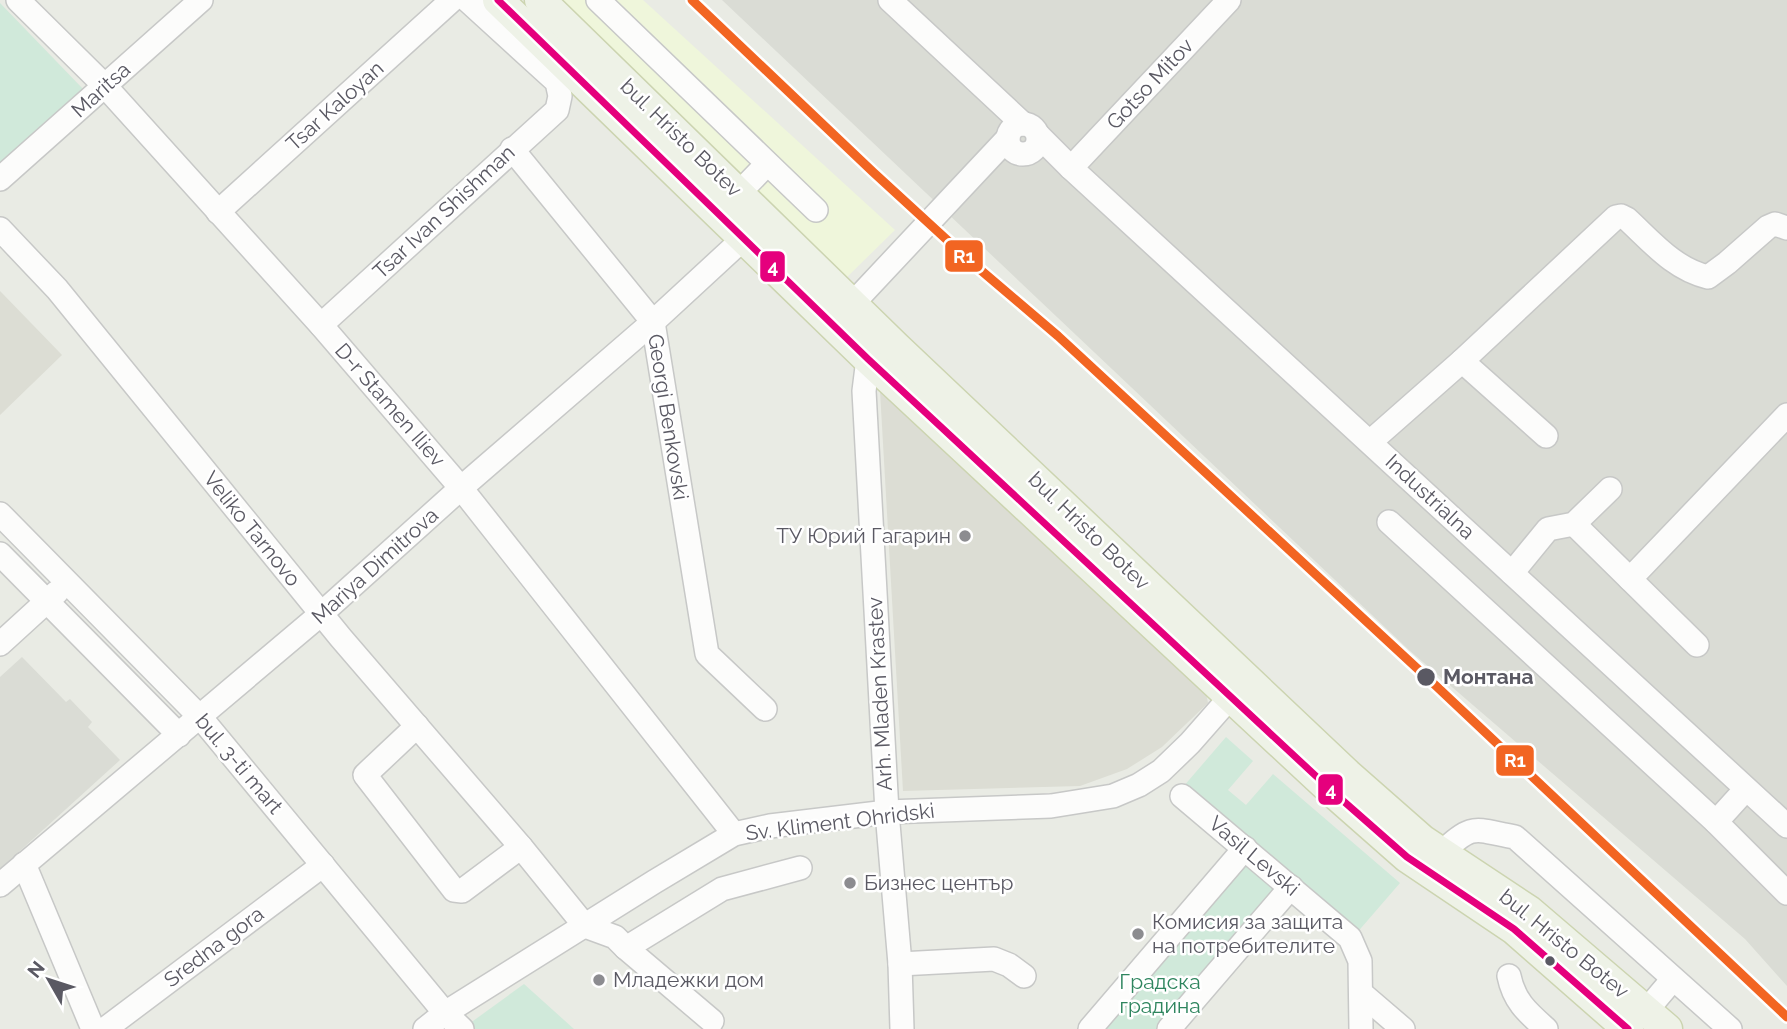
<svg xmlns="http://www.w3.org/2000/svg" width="1787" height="1029" viewBox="0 0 1787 1029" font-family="Raleway,sans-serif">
<rect width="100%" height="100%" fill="#e9ebe4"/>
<polygon fill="#eff6db" points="549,0 643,0 895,230 844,280"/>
<g fill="#dadcd5">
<polygon points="722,0 1787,0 1787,986 1745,939 1409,650"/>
<polygon points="22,657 66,702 70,699 92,722 88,727 120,760 0,869 0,677"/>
</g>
<g fill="#dcddd4">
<polygon points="0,291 62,355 0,415"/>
<polygon points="880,391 1204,682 1208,703 1162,747 1127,769 1080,786 903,791"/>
</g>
<g fill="#d0e9da">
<polygon points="0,3 84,90 0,165"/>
<polygon points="1226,737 1253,761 1228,790 1246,805 1273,774 1400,883 1355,935 1183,787"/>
<polygon points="1246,856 1283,888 1166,1029 1092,1029"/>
<polygon points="524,984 574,1029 462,1029"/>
</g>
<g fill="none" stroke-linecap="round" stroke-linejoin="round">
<g stroke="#c7c8c7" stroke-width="26">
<g id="minor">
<polyline points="18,0 105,86 321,325 461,488 734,834"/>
<polyline points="598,0 816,210"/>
<polyline points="890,0 1023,124"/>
<circle cx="1023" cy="139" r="15"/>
<polyline points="1039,136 1071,168 1787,826"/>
<polyline points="512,149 653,322 707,654 765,709"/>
<polyline points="1071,168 1229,0"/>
<polyline points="0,179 201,0"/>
<polyline points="738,194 767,164"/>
<polyline points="218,212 452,0"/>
<polyline points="0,229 57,289 341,638 521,847 585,926 615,937 626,948 722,889 800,868"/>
<polyline points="842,315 1008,138"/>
<polyline points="321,325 557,110 560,96 557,82 467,0"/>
<polyline points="868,359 864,391 887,812 900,964 902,1029"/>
<polyline points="1462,361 1546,436"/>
<path d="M1370,442l92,-81 154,-144 5,-1 6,3c25,23 47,50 81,58l19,-14 41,-36 7,-3 12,4"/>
<polyline points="0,514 201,718 445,1013 462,1029"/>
<polyline points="1389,522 1716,822 1787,893"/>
<polyline points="1574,524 1697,645"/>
<polyline points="0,554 179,735"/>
<polyline points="1512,573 1548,529 1574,524 1610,489"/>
<polyline points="1630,579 1787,415"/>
<polyline points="0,644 57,592"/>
<polyline points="417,726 365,775 454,890 462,891 521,847"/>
<polyline points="1182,796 1350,938 1360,961 1361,1029"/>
<polyline points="1716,822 1746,789"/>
<path d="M1441,853c33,-30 31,-24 74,-16l215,192"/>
<polyline points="24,864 93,1029"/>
<polyline points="0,885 321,614 461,488 653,322 743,239"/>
<polyline points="626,948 712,1021"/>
<polyline points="900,964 994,959 1009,965 1024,976"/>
<path d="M1509,976c5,25 18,36 37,53"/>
<polyline points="1361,993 1403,1029"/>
<polyline points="1646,1011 1673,979"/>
<polyline points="105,1029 323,865"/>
<polyline points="425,1029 445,1013 654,882 734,834 770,826 887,812 1051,806 1113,796 1139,785 1161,771 1190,743 1241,685"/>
<polyline points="1090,1029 1245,848"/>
<polyline points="1169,1029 1291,887"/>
</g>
</g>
<g stroke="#ccd4b0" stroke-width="33">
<g id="major">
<polyline points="498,0 868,359 1332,791 1407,857 1514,929 1628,1029"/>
<polyline points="540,0 896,347 1347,774 1422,840 1529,911 1667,1029"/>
</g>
</g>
<use href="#minor" stroke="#fcfcfb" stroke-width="23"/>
<use href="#major" stroke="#eef2e7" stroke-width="30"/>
<g stroke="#fff" stroke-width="12">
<polyline id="bus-1" points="498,0 868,359 1332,791 1407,857 1514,929 1628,1029"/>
</g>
<use href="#bus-1" stroke="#e5007d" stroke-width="7"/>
<g stroke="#fff" stroke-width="14">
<polyline id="rail-1" points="692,0 873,172 970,261 1058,336 1434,684 1787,1017"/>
</g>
<use href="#rail-1" stroke="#f26522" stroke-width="9"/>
</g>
<g fill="#8c8c90" stroke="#fff" stroke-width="2.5">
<circle cx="965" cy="536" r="7"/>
<circle cx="850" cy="883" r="7"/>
<circle cx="1138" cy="934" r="7"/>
<circle cx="599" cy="980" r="7"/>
</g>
<g fill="#5a5963" stroke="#fff" stroke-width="2.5">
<circle cx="1426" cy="677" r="10"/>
<circle cx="1550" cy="961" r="6"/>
</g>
<g text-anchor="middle" stroke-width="5" stroke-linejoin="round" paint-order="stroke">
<g font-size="21" fill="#5a5963" stroke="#fff">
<text transform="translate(1150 84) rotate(-47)" y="7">Gotso Mitov</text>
<text transform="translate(101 90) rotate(-42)" y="7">Maritsa</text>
<text transform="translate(335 106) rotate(-42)" y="7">Tsar Kaloyan</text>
<text transform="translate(681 138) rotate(44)" y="7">bul. Hristo Botev</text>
<text transform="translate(444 212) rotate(-43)" y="7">Tsar Ivan Shishman</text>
<text transform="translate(390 405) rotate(49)" y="7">D-r Stamen Iliev</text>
<text transform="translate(668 417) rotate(81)" y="7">Georgi Benkovski</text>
<text transform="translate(1430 497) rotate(43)" y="7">Industrialna</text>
<text transform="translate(252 529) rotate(51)" y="7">Veliko Tarnovo</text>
<text transform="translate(1089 531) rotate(44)" y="7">bul. Hristo Botev</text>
<text transform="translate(375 566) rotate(-42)" y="7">Mariya Dimitrova</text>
<text transform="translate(880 694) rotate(-93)" y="7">Arh. Mladen Krastev</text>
<text transform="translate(239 764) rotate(50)" y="7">bul. 3-ti mart</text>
<text transform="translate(840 822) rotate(-7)" y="7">Sv. Kliment Ohridski</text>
<text transform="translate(1254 856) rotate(40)" y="7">Vasil Levski</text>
<text transform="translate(1564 944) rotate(39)" y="7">bul. Hristo Botev</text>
<text transform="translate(214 947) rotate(-37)" y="7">Sredna gora</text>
</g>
<g font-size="21" fill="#5a5963" stroke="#fff" text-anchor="start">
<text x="951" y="543" text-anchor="end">ТУ Юрий Гагарин</text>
<text x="864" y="890">Бизнес център</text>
<text x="1152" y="929">Комисия за защита<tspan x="1152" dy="24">на потребителите</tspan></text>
<text x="613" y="987">Младежки дом</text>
</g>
<g font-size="21" font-weight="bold" fill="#5a5963" stroke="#fff" text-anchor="start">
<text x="1443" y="684">Монтана</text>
</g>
<g font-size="21" fill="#2e855e" stroke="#fff">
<text x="1160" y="989">Градска<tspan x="1160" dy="24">градина</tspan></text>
</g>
</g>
<g stroke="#fff" stroke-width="2.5">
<rect x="944" y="239" width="40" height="34" rx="7" fill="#f26522"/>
<rect x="759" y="250" width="27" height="33" rx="7" fill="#e5007d"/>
<rect x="1495" y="744" width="40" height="33" rx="7" fill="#f26522"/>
<rect x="1317" y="773" width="27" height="33" rx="7" fill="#e5007d"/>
</g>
<g font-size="19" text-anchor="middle" font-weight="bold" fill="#fff">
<text x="964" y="263">R1</text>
<text x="773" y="273">4</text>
<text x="1515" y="767">R1</text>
<text x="1331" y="796">4</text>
</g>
<g transform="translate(49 980) rotate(309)" stroke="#ffffff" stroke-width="5" paint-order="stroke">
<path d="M0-5L12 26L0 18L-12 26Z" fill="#5a5963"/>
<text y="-10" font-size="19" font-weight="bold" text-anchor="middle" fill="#5a5963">N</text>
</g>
</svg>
